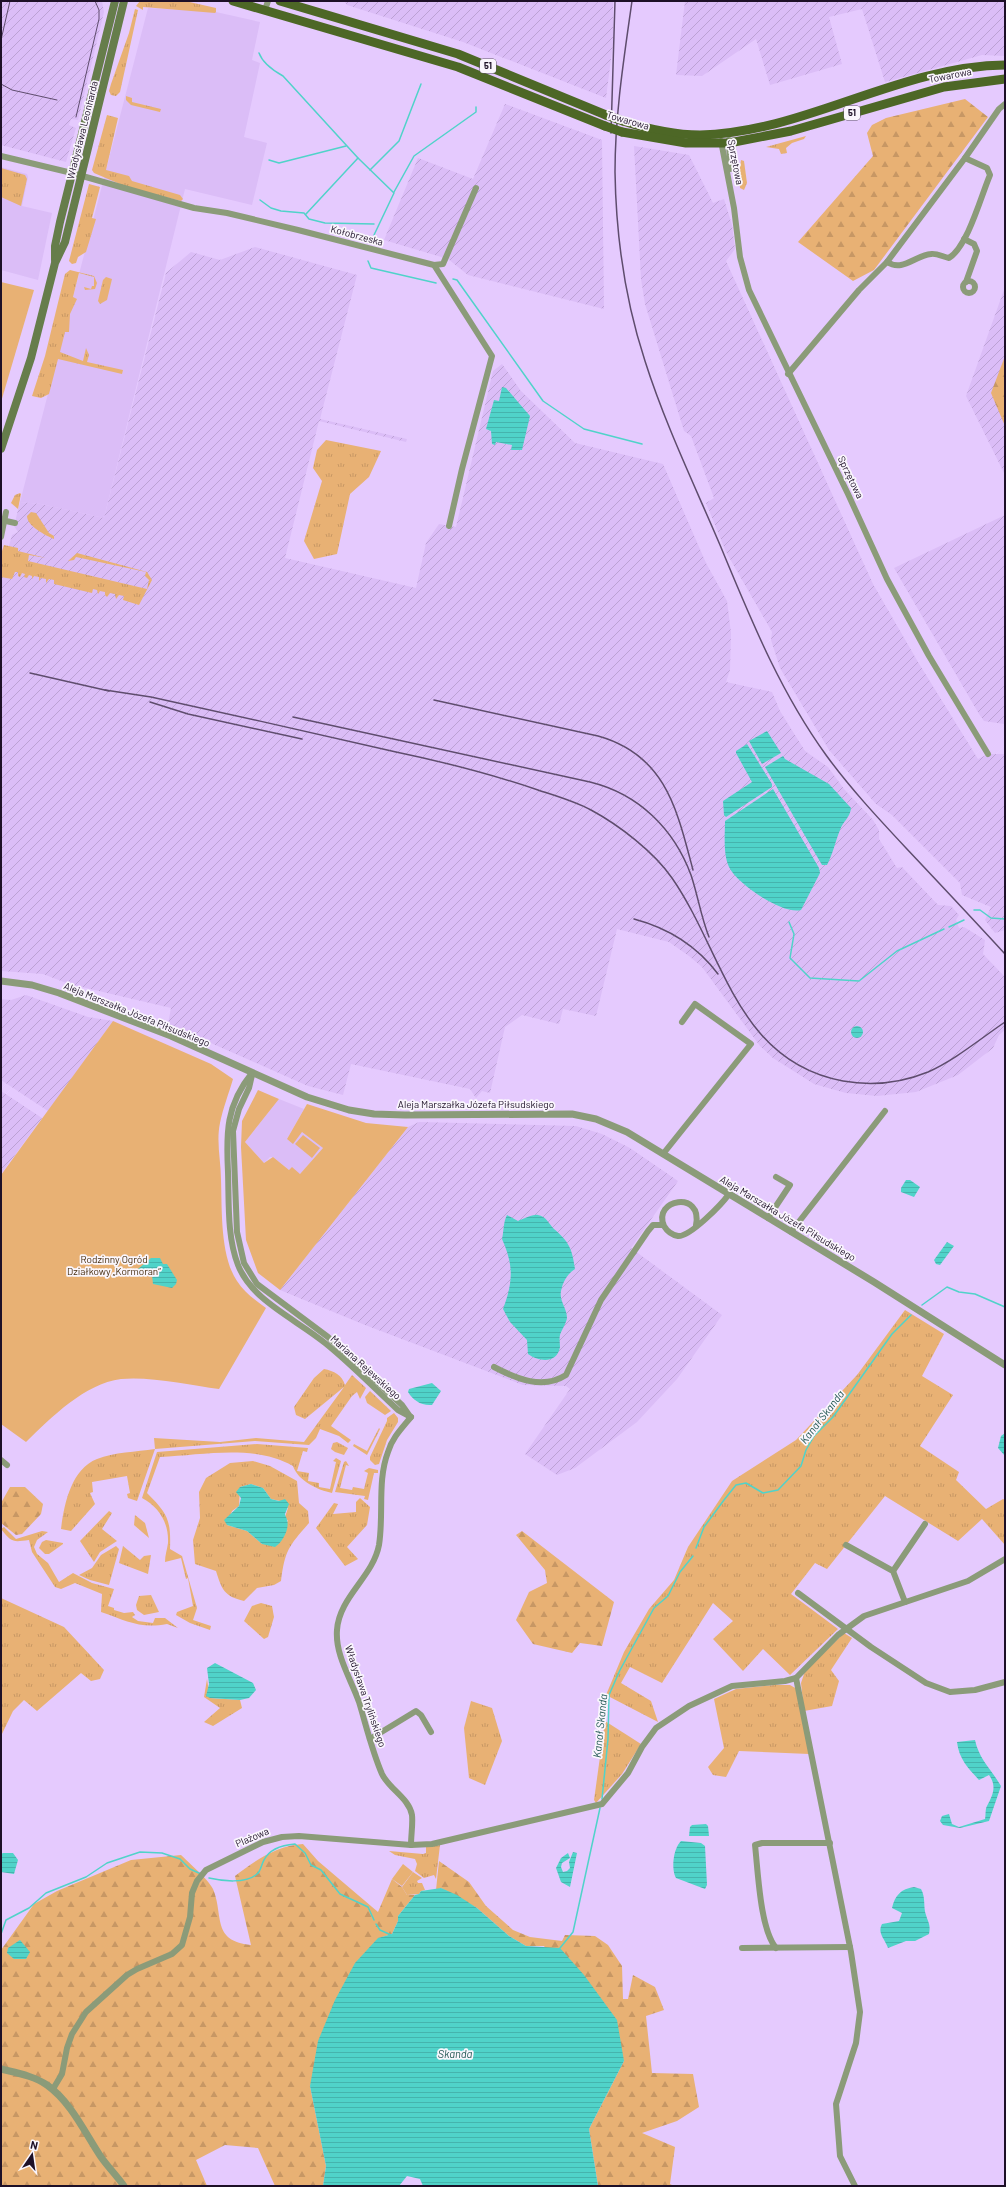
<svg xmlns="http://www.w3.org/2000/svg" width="1006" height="2187" viewBox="0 0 1006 2187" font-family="Barlow,sans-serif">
<defs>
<pattern id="industrial-furrows" width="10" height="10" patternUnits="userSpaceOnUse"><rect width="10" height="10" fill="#dbbdf7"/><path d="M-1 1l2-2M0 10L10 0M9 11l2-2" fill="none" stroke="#bca1d4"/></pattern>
<pattern id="grass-tufts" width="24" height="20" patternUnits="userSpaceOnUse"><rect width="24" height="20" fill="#e8b174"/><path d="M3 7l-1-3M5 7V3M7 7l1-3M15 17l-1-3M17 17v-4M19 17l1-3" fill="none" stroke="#c79764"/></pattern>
<pattern id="forest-firs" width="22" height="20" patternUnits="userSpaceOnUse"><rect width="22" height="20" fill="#e8b174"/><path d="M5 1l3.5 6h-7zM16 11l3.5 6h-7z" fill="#c79764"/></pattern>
<pattern id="water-rules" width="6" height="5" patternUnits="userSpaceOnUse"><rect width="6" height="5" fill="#50d3c9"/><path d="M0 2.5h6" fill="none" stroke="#45b4ad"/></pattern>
</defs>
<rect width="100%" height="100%" fill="#e5cafe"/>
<g fill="#dbbdf7">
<polygon points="148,8 216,12 260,22 252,60 260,63 244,137 267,143 252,205 185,189 104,518 41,504 20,502"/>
<polygon points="1,167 27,174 28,177 22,206 52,213 38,280 1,270"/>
<polygon points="279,1099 304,1109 287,1139 302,1132 323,1148 300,1174 289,1170 273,1157 270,1157 264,1163 245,1142"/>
</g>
<g fill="url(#industrial-furrows)">
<polygon points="1,1 102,1 104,12 78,120 71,119 69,125 76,128 66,162 1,145"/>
<polygon points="344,1 613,1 613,43 606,98 463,42 347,5"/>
<polygon points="685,1 1005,1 1005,56 982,55 885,82 862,9 829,17 842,64 770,85 756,39 702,76 676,75"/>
<polygon points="505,104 602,140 604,309 468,275 448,259 384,240 418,158 473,179"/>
<polygon points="634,146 689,155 713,203 724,199 732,225 735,249 726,261 873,584 918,662 978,759 988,754 1005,754 1005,930 995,933 985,920 991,907 962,895 960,883 892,815 876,804 829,750 780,668 771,640 772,632 726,552 706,503 714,498 691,436 684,431 645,304 641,279"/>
<polygon points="255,247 357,275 320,419 407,439 406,442 319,421 285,558 416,588 426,543 439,524 456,527 493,371 502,364 521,391 575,443 663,464 706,563 727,601 731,633 730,670 726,682 772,692 780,711 805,751 828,767 844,789 873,820 879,830 879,839 897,868 902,867 938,905 951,906 959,915 956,920 959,928 964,927 985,940 983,954 1005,977 1005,1030 999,1035 993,1048 958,1075 916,1092 877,1096 846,1093 814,1084 773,1058 760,1046 702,967 689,956 669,942 617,929 596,1016 563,1009 559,1024 522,1015 505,1027 490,1093 482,1091 476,1098 470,1089 351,1064 343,1095 308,1086 168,1024 171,1008 69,984 43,974 1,971 1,575 12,535 18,532 14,526 20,502 41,504 104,518 166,273 191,252 220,260"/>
<polygon points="1005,287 1005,475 966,396"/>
<polygon points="1005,515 1005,742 1004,724 984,721 979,714 894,568"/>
<polygon points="26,995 88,1017 113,1021 48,1111 1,1080 1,999 11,1000"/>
<polygon points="1,1091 42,1118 1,1174"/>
<polygon points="419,1122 576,1126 602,1134 630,1148 678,1181 631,1248 722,1315 677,1379 637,1422 575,1468 557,1475 525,1454 570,1389 566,1386 523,1385 365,1325 280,1290 408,1127"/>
</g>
<g fill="url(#grass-tufts)" fill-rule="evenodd">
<polygon points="140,1 185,1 216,8 216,12 215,13 143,7 143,10 136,6"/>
<polygon points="135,9 138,10 120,92 116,96 111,95 109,91 111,84 129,33"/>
<polygon points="126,96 132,98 132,102 161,109 160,112 131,105 126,100"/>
<polygon points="107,115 118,118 106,170 129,176 132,181 180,195 183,199 181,201 127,187 94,173 92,170"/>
<polygon points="806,136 804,139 792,143 786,148 787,153 781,154 779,149 766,147"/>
<polygon points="741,160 744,161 747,183 744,190 740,188 739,173"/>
<polygon points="1,168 25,175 27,179 21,206 1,197"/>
<polygon points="89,184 100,187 92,218 96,219 86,252 78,257 76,263 72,264 69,261"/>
<polygon points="70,270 94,276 97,283 95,289 85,290 84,287 91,289 92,286 94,286 94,277 79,273 73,297 77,299 70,314 69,332 65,332 60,352 83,361 86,348 89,355 87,362 123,370 122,374 58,359 49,394 41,398 32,396 45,356 65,274"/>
<polygon points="106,277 112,279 107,300 100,304 98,301 103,280"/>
<polygon points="326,440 381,451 369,477 350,494 337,554 314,559 304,541 322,481 313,468 317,450"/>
<polygon points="20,493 21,494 18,509 11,503 15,495"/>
<path d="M31,512l5,1 13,20 5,3v3c-9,-4 -27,-13 -27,-23z"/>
<polygon points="4,545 18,548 18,551 46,558 29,555 28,561 147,589 149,580 145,576 146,572 76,557 74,560 68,561 77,553 147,572 152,580 139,605 123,600 124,596 119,595 116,599 115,594 110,593 107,597 105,595 105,592 100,591 98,594 97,590 93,589 92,593 54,584 54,580 49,579 46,583 46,579 41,578 39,581 39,577 34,576 32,579 32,576 29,575 27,578 24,577 25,574 22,573 20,577 18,576 18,572 15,572 12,579 1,577 1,554"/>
<polygon points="905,1310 944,1334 922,1376 953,1395 920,1446 959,1472 956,1480 986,1509 1003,1499 1005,1500 1005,1545 982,1519 958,1541 885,1496 827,1569 815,1563 791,1594 838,1629 790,1675 763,1649 743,1671 713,1639 733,1621 713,1603 662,1683 630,1667 621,1683 651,1701 658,1722 606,1695 624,1652 649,1609 674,1580 688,1547 732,1481 796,1440 857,1375"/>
<path d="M324,1369c10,2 18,6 21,16l7,-10 14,13 -6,11 -3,-7 -5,4 -21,30 20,14 -3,3 -9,-7 -19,-7 -4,9 -7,7 -54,-4 -100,8 -18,52 -9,-3 -1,-4 3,-1 -3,-17 -35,6 1,10 -3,1 5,11 -24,27 -10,-2c3,-24 10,-60 36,-70 17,-7 39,-7 58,-10l-1,-11 66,4 36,-4 48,4 40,-55 -39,32 -9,-4 -2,-8 20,-29z"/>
<polygon points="370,1391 391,1411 385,1415 367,1403 365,1397"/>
<polygon points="394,1413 398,1418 398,1422 387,1440 379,1464 375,1465 370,1460 370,1457 387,1421 387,1418"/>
<polygon points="379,1428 380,1429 367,1455 353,1446 354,1444 367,1451"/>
<polygon points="337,1442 348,1448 344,1455 335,1452 331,1449 333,1443"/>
<path d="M257,1444l51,4 -1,4 -4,-1 -6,20 12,2 -1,8 11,2v4l11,2 6,-27 -3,-1 3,-3 5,3 -9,32c-14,-3 -34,-12 -39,-27 -39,-22 -89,-11 -133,-9l-13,36c21,21 24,27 23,56l12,7 15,52 -4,12 18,6 -1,4 -20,-7 -14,-8 1,-3 16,-6 -5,-28 -2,1 -5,-21 -16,4c0,-7 2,-12 3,-19 1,-20 -9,-36 -26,-45l15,-46z"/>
<path d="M253,1461l17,5 27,15 2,22 9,8 1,12c-20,23 -24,27 -28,58l-7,4 -17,3 -13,13c-20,-5 -22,-11 -28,-30l-21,-7 -2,-24 7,-22 -1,-26 7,-14 24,-15zM251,1484l12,4 8,11 9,2 8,7 -3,9 3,4 -26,23 -15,-13 -20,-6 5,-14 7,-5 1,-19z"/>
<polygon points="346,1461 349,1466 346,1465 340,1488 352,1490 353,1487 364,1489 368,1473 364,1471 369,1468 378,1470 378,1473 374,1473 368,1500 364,1499 365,1496 335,1492 344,1462"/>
<polygon points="360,1498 370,1507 367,1525 347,1547 358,1559 345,1566 316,1528 334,1503 338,1504 333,1514 356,1512 356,1502"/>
<polygon points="109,1511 112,1513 102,1529 117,1541 100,1552 94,1562 80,1541"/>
<polygon points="135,1515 145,1523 149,1538 134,1525"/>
<path d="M4,1527l12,12 26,-8 6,1 -11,8 -3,7 3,7 11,9 11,19 14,-9 19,10 22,6 -6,17 6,2v2l10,3 9,-1 2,3 -3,2 6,4 15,2 2,-5h10l13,10 -11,-4c-27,5 -40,-3 -66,-12l1,-18 -27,-11 -14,6 -6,-2 -23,-35 -3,-12c-16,2 -17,3 -28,-11z"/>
<polygon points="46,1540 63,1543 63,1544 49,1554 45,1554 39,1548 42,1542"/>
<polygon points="116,1546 119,1549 109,1585 90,1580 79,1575 92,1568 101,1555"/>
<polygon points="123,1546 140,1560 144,1556 151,1555 148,1574 119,1563"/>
<polygon points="151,1595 159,1612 144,1615 137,1610 136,1605 139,1596"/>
<polygon points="1,1598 64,1627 104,1670 100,1679 91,1681 81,1673 37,1711 24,1700 13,1711 1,1736"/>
<polygon points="261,1603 272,1606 274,1617 268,1637 264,1639 244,1621 252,1606"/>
<polygon points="844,1633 852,1638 831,1670 839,1681 832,1706 804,1711 801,1683 805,1671"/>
<polygon points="207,1679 210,1698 240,1700 242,1708 213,1726 204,1722 220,1708 204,1697"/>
<polygon points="774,1685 790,1685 797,1689 809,1754 739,1751 726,1777 713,1775 708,1767 724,1748 714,1699 736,1689"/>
<polygon points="471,1701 492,1708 502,1741 485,1785 469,1778 464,1728"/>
<polygon points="605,1721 641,1744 622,1774 596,1803 594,1800"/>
<polygon points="440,1845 436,1879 434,1875 424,1878 415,1871 417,1864 415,1859 395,1855 389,1851 423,1854 426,1853 426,1847"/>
<polygon points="413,1872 422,1878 417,1881 418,1883 422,1883 425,1890 421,1891 419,1894 407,1895 402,1887"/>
</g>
<g fill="url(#forest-firs)">
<polygon points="965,99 988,117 874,270 853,281 798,242 873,156 867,133 872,125 886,118"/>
<polygon points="1005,356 1005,426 991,393"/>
<polygon points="10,1487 25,1487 43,1504 41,1514 22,1534 16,1535 1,1523 1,1503"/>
<polygon points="522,1531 614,1602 602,1646 580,1643 572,1653 533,1644 516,1620 529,1592 547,1583 545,1570 516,1535"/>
<path d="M303,1844l15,17 60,51 14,-33 10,8 5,8h8l-17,21v5l-6,13 -13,4 -69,148 16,80 -3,20h-48l-17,-38 -33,-3 -29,15 11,26h-206v-236l33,-46 23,-13 74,-31 50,-5c8,8 27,24 32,34 11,26 -2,52 38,56l-16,-69c21,-16 41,-30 68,-32z"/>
<polygon points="439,1861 469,1882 486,1906 513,1930 530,1937 562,1941 565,1935 595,1936 608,1945 622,1966 623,1999 628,1999 633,1975 655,1987 664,2010 646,2016 652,2073 693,2074 699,2107 677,2121 642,2133 675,2147 670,2184 674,2186 598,2186 589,2129 624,2061 544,1946 526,1946 509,1936 477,1908 441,1888 436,1890"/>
</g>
<g fill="#e8b174">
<polygon points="1,282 34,290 1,402"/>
<path d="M113,1021l98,43 22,15c-4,14 -10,29 -13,44 -4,19 1,38 1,57 1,29 -1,76 16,101 7,11 18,19 29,27l-47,81c-28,-4 -70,-13 -98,-10 -37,5 -69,38 -95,63l-25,-18v-249z"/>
<polygon points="258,1090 279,1099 245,1142 264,1163 273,1157 289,1170 292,1167 300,1174 323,1148 302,1132 293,1144 287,1139 307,1104 366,1123 408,1127 280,1290 258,1273 246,1240 241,1147 242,1121"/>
<polygon points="303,1135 320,1148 312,1158 295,1144"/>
<polygon points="403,1864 413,1872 402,1886 392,1879"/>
</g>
<g fill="url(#water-rules)">
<polygon points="502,387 506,388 530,416 522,450 511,450 512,445 496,442 495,445 492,444 491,431 486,429 494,400 499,401"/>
<polygon points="767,731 781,753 762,764 749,741"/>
<polygon points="747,744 772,784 772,787 726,817 724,815 723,801 752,782 736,753 736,751"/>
<path d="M783,756l2,3 44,25 22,24c-1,10 -8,13 -11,22 -5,12 -7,24 -13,35h-5l-57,-98z"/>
<path d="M773,789l46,79 1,5 -19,37c-18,5 -64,-26 -72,-43 -6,-13 -4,-32 -4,-46z"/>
<circle cx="857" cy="1032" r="6"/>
<polygon points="906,1180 910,1180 920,1187 914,1197 901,1192 901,1188"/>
<path d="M507,1215l11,6c5,-2 15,-7 20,-6 8,1 11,9 16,14 15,13 18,19 21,40 -8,5 -12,13 -14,22 -2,10 6,17 6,27 -1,6 -5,11 -7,17 -1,4 0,8 0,12 -3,17 -21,15 -32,7l-1,-14 -17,-18 -7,-13c10,-27 11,-43 -1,-70 2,-9 1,-16 5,-24z"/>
<polygon points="947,1242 954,1246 940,1265 936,1264 934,1260"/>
<polygon points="151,1258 160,1258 163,1264 167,1264 177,1280 176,1284 172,1288 153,1284 152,1275 138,1269"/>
<path d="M432,1383l9,8 -9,14c-11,1 -19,-5 -24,-13l1,-3z"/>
<polygon points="1005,1433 1005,1456 998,1448 1001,1436"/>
<path d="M251,1484l12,4 8,11 8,2 6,-2 4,5 -4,10c0,2 2,4 2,6 3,9 -5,23 -12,27l-13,-3 -15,-13 -20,-6 -3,-5 15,-14 2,-8 -5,-6 4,-5z"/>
<polygon points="215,1663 253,1683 256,1690 249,1698 240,1700 210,1698 206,1696 209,1684 207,1668"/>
<path d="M975,1740c4,19 16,29 26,46l-12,35 -29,7 -17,-3 -3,-4 2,-5 7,-2 3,10 7,3 26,-8c1,-4 0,-10 2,-13 6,-11 10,-20 2,-31l-10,5c-11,-12 -20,-21 -22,-38z"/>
<polygon points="706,1824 708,1826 709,1836 689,1836 690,1827 692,1825"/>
<path d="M681,1841l20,2 4,3 2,39 -2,4 -29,-11c-5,-9 -3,-29 5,-37z"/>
<polygon points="573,1852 577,1853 570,1887 561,1882 556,1868 561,1858 568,1853 570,1858 562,1863 561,1867 563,1872 567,1871 570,1868 569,1862"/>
<polygon points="3,1853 13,1853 18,1860 14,1874 1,1872 1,1854"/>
<path d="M914,1887l7,2c5,9 2,18 5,26 2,7 5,10 3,19l-14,7h-9l-18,7c-3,-9 -11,-15 -6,-24l17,-3 3,-8 -10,-5c3,-13 9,-19 22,-21z"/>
<polygon points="441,1888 457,1895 477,1908 509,1936 526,1946 560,1948 584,1975 617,2020 624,2061 589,2129 598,2186 423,2186 420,2179 407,2176 399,2186 323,2186 326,2166 310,2086 318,2041 335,2000 355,1963 378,1938 392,1934 398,1921 398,1916 415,1895 419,1894 421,1891"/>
<polygon points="20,1940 30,1952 26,1959 14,1959 7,1953 8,1948"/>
</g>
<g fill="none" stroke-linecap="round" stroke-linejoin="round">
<g stroke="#50d3c9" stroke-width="1.5">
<path d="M259,53c4,11 15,18 24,23l75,82 36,35 -20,42"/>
<polyline points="269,160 279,163 346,146"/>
<polyline points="370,170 399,141 421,84"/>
<polyline points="394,192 414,156 476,112 476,107"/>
<polyline points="260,200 271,208 281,211 304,213 309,219 325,223 374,224"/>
<polyline points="306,214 358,158"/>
<polyline points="368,261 371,268 436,283"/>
<polyline points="453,279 457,280 543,401 584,429 642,444"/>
<polyline points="974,910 980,910 991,918 1005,919"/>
<polyline points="789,922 794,934 790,958 810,978 859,981 897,951 944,929"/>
<polyline points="949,927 964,920"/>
<polyline points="922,1305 947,1287 959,1292 975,1294 1005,1307"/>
<polyline points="696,1548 704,1527 724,1500 736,1485 746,1483 763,1493 778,1490 801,1466 806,1450 814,1436 833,1417 892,1334 911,1315"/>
<polyline points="602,1799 608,1739 609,1695 620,1670 654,1608 668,1596 680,1572 693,1556"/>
<path d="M209,1878c13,3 37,6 48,-4 4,-3 4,-9 7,-14 6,-12 19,-15 31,-16l10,9 6,12 10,5 19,24 28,13 6,13"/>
<polyline points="376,1924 380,1930 391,1935"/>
<polyline points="1,1934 6,1920 29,1908 46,1893 86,1877 107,1863 140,1852 162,1853 180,1859 190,1869 201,1874"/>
<polyline points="560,1948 573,1932 600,1808"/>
</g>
<g stroke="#8b9b79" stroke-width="6">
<polyline points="265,10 268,1"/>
<polyline points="729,140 730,169"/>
<polyline points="721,141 734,208 740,257 749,290 848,494 887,579 929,656 988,754"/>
<polyline points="1,156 72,173 194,208 227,213 298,230 434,265 492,356 462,469 449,526"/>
<polyline points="964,239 974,244 977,251 966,282"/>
<path d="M887,262c16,10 27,-6 44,-8 6,-1 12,3 18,4 19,-12 32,-62 41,-83l-3,-7 -22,-10"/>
<polyline points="434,265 443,264 476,188"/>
<circle cx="969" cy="287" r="6"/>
<polyline points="788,374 859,290 887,262 965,158 999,109 1005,104"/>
<polyline points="6,521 15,523"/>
<polyline points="1,537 6,512"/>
<path d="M252,1073c-26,32 -26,60 -24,99 1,30 -1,65 10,93 14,36 58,54 87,78 25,20 49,45 73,67l13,7"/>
<polyline points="252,1075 249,1088 239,1109 233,1131 237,1232 244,1263 257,1284 328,1337 402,1405 409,1415"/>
<polyline points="663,1154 751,1044 695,1004 682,1022"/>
<polyline points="768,1218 790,1185 776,1177"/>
<path d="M696,1225c7,-35 -44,-26 -32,1 3,5 8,9 14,10 12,1 44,-32 51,-42"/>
<polyline points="791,1232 885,1111"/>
<path d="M494,1367c23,12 49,23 72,8l35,-75 47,-69 5,-6h10"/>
<polyline points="1,1460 7,1465"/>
<polyline points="846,1545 893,1571 905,1602"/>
<polyline points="893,1571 925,1524"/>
<polyline points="798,1593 871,1647 926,1683 950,1692 975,1690 1005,1682"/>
<polyline points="796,1678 851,1952 860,2012 856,2043 836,2104 840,2156 855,2186"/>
<polyline points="370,1739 416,1711 421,1715 431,1732"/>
<path d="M411,1845c0,-10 2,-21 1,-30 -3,-17 -23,-26 -30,-41 -10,-23 -16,-49 -23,-72 -8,-23 -24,-47 -22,-72 2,-33 36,-53 42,-85 5,-31 -2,-64 9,-93 4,-14 14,-24 23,-35"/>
<polyline points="742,1948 850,1947"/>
<path d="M776,1948c-16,-19 -18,-77 -21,-103l7,-2h68"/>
<polyline points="53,2089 62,2074 67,2048 72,2034 86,2012 127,1975 137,1969 172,1954 182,1945 190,1917 192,1893 197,1881 206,1870 263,1842 282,1837 299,1836 411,1845 432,1844 602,1804 628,1773 642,1747 656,1728 689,1706 732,1686 785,1681 796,1678 838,1635 864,1616 968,1581 1005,1559"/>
</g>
<g stroke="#8b9b79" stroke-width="7">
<polyline points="1,981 32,985 59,993 171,1036 307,1097 349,1110 374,1114 405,1115 572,1114 596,1119 627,1132 874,1282 1005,1365"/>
<path d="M1,2069c16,4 33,7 46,16 24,17 38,48 54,72 7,10 16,19 23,29"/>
</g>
<g stroke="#667d4b" stroke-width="8">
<polyline points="55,260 55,246 60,222 115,1"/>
<polyline points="1,449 31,358 55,263 65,242 124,1"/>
</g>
<g stroke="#4d6726" stroke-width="9">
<polyline points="233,1 458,67 605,126"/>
<polyline points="280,1 458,54 606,115"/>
<path d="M623,121c25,8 50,14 77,14 104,-2 199,-69 305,-70"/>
<polyline points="622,132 686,143 729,143 791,131 944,87 1005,79"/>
</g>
<g stroke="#5e4c6d" stroke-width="1">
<polyline points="1,40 10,1"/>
<polyline points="1,84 12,90 57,100"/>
<polyline points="76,117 99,19 99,10 95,1"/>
</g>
<g stroke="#5e4c6d" stroke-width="1.5">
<path d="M632,1c-8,57 -17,113 -17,171 1,64 10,128 30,189 20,63 49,123 75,184 30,72 59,145 106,210 24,33 52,63 80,93 33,35 66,70 99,106"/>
<polyline points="611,133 615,1"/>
<polyline points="30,673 109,691"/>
<path d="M105,690l46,7c82,18 163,36 245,55 48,10 95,22 142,38 18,6 36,11 53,20 28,15 63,42 81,68 52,75 64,183 171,203 28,5 58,2 85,-9 27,-12 52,-33 77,-50"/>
<path d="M434,700l164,36c68,19 79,74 95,134"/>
<polyline points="150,702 188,714 302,739"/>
<path d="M293,717l297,65c49,12 84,47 101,93 7,21 10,42 18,62"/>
<path d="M634,919c34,9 63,27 84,55"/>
</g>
<g stroke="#4d6726" stroke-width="9">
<polyline points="606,115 623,121"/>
<polyline points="605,126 622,132"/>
</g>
</g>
<g text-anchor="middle" stroke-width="3.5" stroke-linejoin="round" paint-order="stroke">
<g fill="#faf6fd" stroke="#5f5567" stroke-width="1">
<rect x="480" y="59" width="16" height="14" rx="3"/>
<rect x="844" y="106" width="16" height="14" rx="3"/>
</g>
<g font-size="9" font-weight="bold" fill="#1d1027">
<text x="488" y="69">51</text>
<text x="852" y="116">51</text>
</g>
<g font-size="10" fill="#1d1027" stroke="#faf6fd">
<text transform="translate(950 75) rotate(-11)" y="4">Towarowa</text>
<text transform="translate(628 120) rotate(16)" y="4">Towarowa</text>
<text transform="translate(82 130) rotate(-76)" y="4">Władysława Leonharda</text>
<text transform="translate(736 162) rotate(79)" y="4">Sprzętowa</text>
<text transform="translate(357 235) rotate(15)" y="4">Kołobrzeska</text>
<text transform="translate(851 477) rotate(64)" y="4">Sprzętowa</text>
<text transform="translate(137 1014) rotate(22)" y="4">Aleja Marszałka Józefa Piłsudskiego</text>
<text x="476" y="1108">Aleja Marszałka Józefa Piłsudskiego</text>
<text transform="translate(788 1218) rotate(31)" y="4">Aleja Marszałka Józefa Piłsudskiego</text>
<text transform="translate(366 1367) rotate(42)" y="4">Mariana Rejewskiego</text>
<text transform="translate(366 1696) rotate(71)" y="4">Władysława Trylińskiego</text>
<text transform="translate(252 1837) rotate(-23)" y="4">Plażowa</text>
</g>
<g font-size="10" fill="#472e0f" stroke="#faf6fd">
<text x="114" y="1263">Rodzinny Ogród<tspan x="114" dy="12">Działkowy „Kormoran”</tspan></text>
</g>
<g font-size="11" font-style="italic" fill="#235955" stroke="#faf6fd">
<text transform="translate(822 1417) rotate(-52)" y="4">Kanał Skanda</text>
<text transform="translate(600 1726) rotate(-84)" y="4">Kanał Skanda</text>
<text x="455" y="2058">Skanda</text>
</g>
</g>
<rect width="1006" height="2187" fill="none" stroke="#1d1027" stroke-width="4"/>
<g transform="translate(32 2155) rotate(13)" stroke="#faf6fd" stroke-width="3" paint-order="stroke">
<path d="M0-3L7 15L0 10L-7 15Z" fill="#1d1027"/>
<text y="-6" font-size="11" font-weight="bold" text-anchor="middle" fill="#1d1027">N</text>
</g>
</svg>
